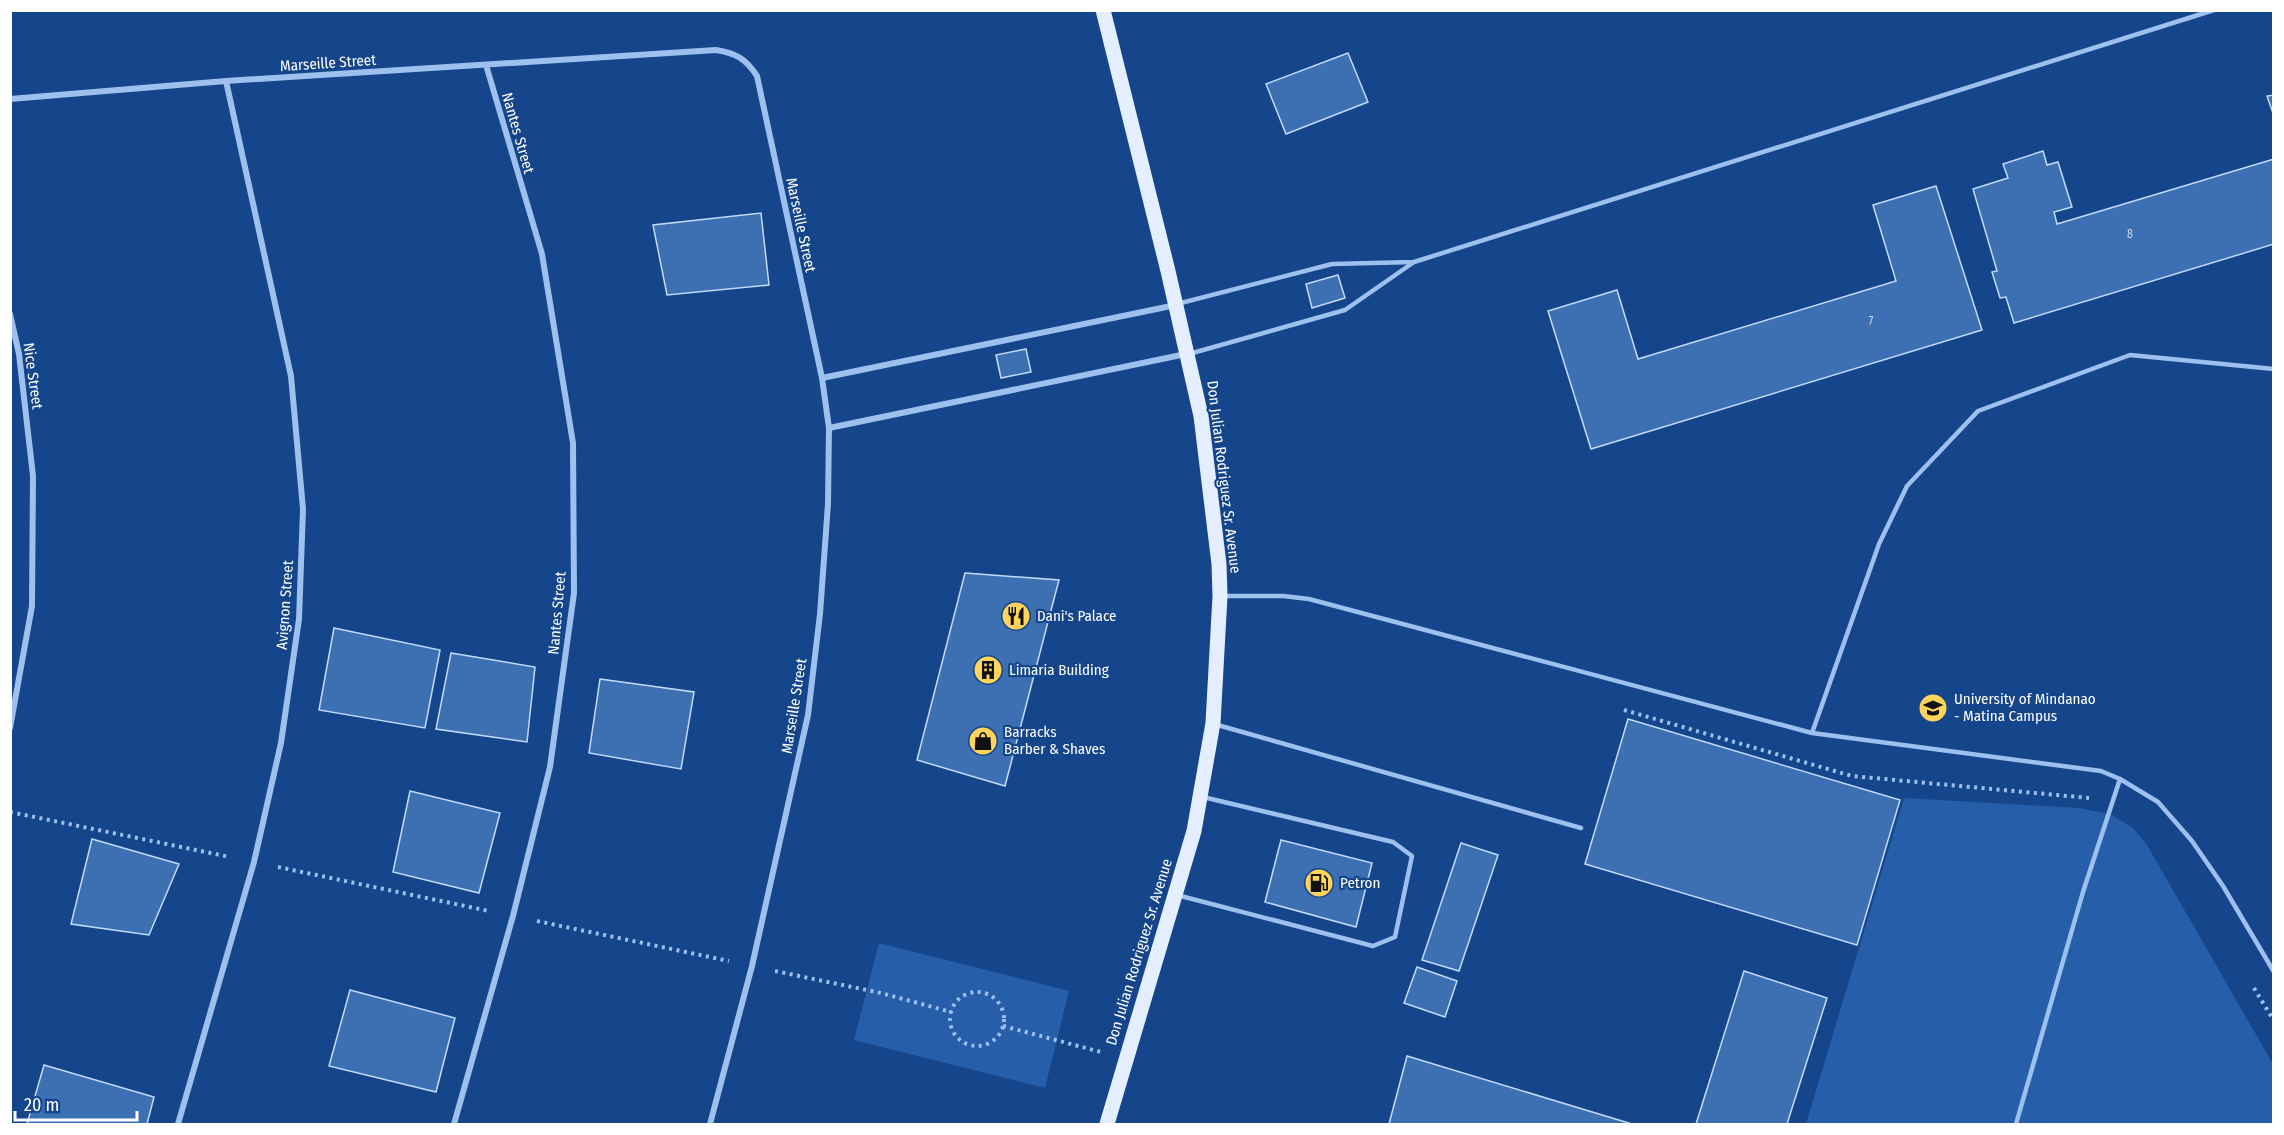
<svg xmlns="http://www.w3.org/2000/svg" width="2284" height="1135" viewBox="0 0 2284 1135" font-family="'Fira Sans Condensed',sans-serif">
<rect width="100%" height="100%" fill="#15458a"/>
<g fill="#275ea9">
<polygon points="1904,798 2079,808 2110,814 2133,828 2147,845 2273,1064 2273,1124 1806,1124"/>
<polygon points="879,943 1069,991 1045,1088 854,1040"/>
</g>
<g fill="#3d6fb3" stroke="#c3dbfb" stroke-width="1.5">
<polygon points="1348,53 1368,102 1286,134 1266,84"/>
<polygon points="2274,95 2274,116 2267,96"/>
<polygon points="2043,151 2047,165 2058,162 2072,207 2054,212 2057,224 2274,159 2274,244 2014,323 2006,297 2000,298 1992,272 1997,271 1973,189 2008,178 2003,164"/>
<polygon points="1936,186 1982,330 1591,449 1548,311 1617,290 1638,359 1896,281 1873,205"/>
<polygon points="761,213 769,285 667,295 653,225"/>
<polygon points="1338,275 1345,298 1312,308 1306,284"/>
<polygon points="1026,349 1031,372 1001,378 996,355"/>
<polygon points="965,573 1059,580 1005,786 917,760"/>
<polygon points="334,628 440,650 425,728 319,710"/>
<polygon points="451,653 535,667 527,742 436,729"/>
<polygon points="600,679 694,692 681,769 589,753"/>
<polygon points="1628,719 1900,800 1857,945 1585,864"/>
<polygon points="410,791 500,813 479,893 393,872"/>
<polygon points="92,839 179,864 149,935 71,924"/>
<polygon points="1281,840 1372,863 1356,927 1265,902"/>
<polygon points="1461,843 1498,855 1459,971 1422,960"/>
<polygon points="1417,967 1457,981 1445,1017 1404,1003"/>
<polygon points="1744,971 1827,998 1787,1124 1696,1124"/>
<polygon points="350,990 455,1018 436,1092 329,1066"/>
<polygon points="1407,1056 1632,1124 1389,1124"/>
<polygon points="44,1065 154,1097 147,1124 27,1124"/>
</g>
<g fill="none" stroke-linecap="round" stroke-linejoin="round">
<g stroke="#9dc0ef" stroke-width="4" stroke-dasharray="3 4.5" stroke-linecap="butt">
<polyline points="1624,710 1852,776 2089,798"/>
<polyline points="10,812 230,857"/>
<polyline points="278,867 489,911"/>
<polyline points="537,921 729,961"/>
<polyline points="775,971 881,993 951,1012"/>
<polyline points="2254,988 2274,1021"/>
<circle cx="977" cy="1019" r="27"/>
<polyline points="1003,1026 1101,1052"/>
</g>
<g stroke="#9dc0ef" stroke-width="4.5">
<polyline points="1177,304 1332,264 1414,262 2214,10"/>
<polyline points="1189,354 1345,310 1414,262"/>
<polyline points="1222,596 1283,596 1309,599 1812,733 2101,771 2120,779 2158,802 2192,841 2223,886 2274,972"/>
<polyline points="1214,724 1581,828"/>
<polyline points="1812,733 1879,544 1907,486 1978,411 2130,355 2274,369"/>
<polyline points="1177,895 1373,946 1395,937 1412,856 1393,842 1203,797"/>
<polyline points="2016,1124 2083,892 2120,779"/>
</g>
<g stroke="#9dc0ef" stroke-width="6">
<path d="M10,99l216,-18 490,-31c20,3 30,9 41,26l65,302 7,50 -1,76 -8,110 -12,101 -56,251 -42,158"/>
<polyline points="10,314 19,354 33,476 32,606 10,728"/>
<polyline points="822,378 1176,305"/>
<polyline points="829,428 1186,354"/>
<polyline points="178,1124 254,862 281,743 299,619 303,509 291,376 226,81"/>
<polyline points="454,1124 513,916 550,767 574,593 573,443 542,254 486,65"/>
</g>
<polyline stroke="#e5eeff" stroke-width="15" points="1103,10 1168,271 1201,416 1219,564 1220,596 1213,723 1194,831 1107,1124"/>
</g>
<defs>
<g id="restaurant-disc" transform="scale(1.5)"><circle r="9.5" fill="#ffd45b" stroke="#15458a"/><path d="M-5-6h1v4h1v-4h1v4h1v-4h1v5L-1.5 .5V6h-2V.5L-5-1ZM5-6V6H3V1.5H1.5Q1.5-4 5-6Z" fill="#111"/></g>
<g id="building-disc" transform="scale(1.5)"><circle r="9.5" fill="#ffd45b" stroke="#15458a"/><path d="M-4-6H4V6H1V3H-1V6H-4ZM-2.5-4.3h1.7v1.8h-1.7ZM.8-4.3h1.7v1.8H.8ZM-2.5-1h1.7V.8h-1.7ZM.8-1h1.7V.8H.8Z" fill="#111"/></g>
<g id="university-disc" transform="scale(1.5)"><circle r="9.5" fill="#ffd45b" stroke="#15458a"/><path d="M0-5L7-2L0 1L-7-2ZM-4 1L0 2.5L4 1V4Q0 6-4 4Z" fill="#111"/></g>
<g id="shop-disc" transform="scale(1.5)"><circle r="9.5" fill="#ffd45b" stroke="#15458a"/><path d="M-5-2.5h2.3a2.7 3.5 0 0 1 5.4 0H5L5.5 6h-11ZM-1.5-2.5h3a1.5 2.3 0 0 0-3 0Z" fill="#111"/></g>
<g id="fuel-disc" transform="scale(1.5)"><circle r="9.5" fill="#ffd45b" stroke="#15458a"/><path d="M-5.5-6h7V0h2V4h1.3V-2.5L3-4.5l.8-.8L6-3V5H2.5V1h-1V6h-7ZM-4.2-4.7v3.2H.2V-4.7Z" fill="#111"/></g>
</defs>
<g fill-rule="evenodd">
<use href="#restaurant-disc" x="1016" y="616"/>
<use href="#building-disc" x="988" y="670"/>
<use href="#university-disc" x="1933" y="708"/>
<use href="#shop-disc" x="983" y="741"/>
<use href="#fuel-disc" x="1319" y="883"/>
</g>
<g text-anchor="middle" stroke-width="4.5" stroke-linejoin="round" paint-order="stroke">
<g font-size="12" fill="#cedbec">
<text x="2130" y="238">8</text>
<text x="1871" y="325">7</text>
</g>
<g font-size="15" fill="#fff" stroke="#15458a">
<text transform="translate(328 63) rotate(-4)" y="5">Marseille Street</text>
<text transform="translate(518 133) rotate(74)" y="5">Nantes Street</text>
<text transform="translate(801 225) rotate(78)" y="5">Marseille Street</text>
<text transform="translate(33 376) rotate(82)" y="5">Nice Street</text>
<text transform="translate(1224 477) rotate(83)" y="5">Don Julian Rodriguez Sr. Avenue</text>
<text transform="translate(285 605) rotate(-86)" y="5">Avignon Street</text>
<text transform="translate(557 613) rotate(-85)" y="5">Nantes Street</text>
<text transform="translate(794 706) rotate(-81)" y="5">Marseille Street</text>
<text transform="translate(1139 952) rotate(-73)" y="5">Don Julian Rodriguez Sr. Avenue</text>
</g>
<g font-size="15" fill="#fff" stroke="#15458a" text-anchor="start">
<text x="1037" y="621">Dani's Palace</text>
<text x="1009" y="675">Limaria Building</text>
<text x="1954" y="704">University of Mindanao<tspan x="1954" dy="17">- Matina Campus</tspan></text>
<text x="1004" y="737">Barracks<tspan x="1004" dy="17">Barber &amp; Shaves</tspan></text>
<text x="1340" y="888">Petron</text>
</g>
</g>
<rect width="2284" height="1135" fill="none" stroke="#ffffff" stroke-width="24"/>
<path d="M15 1111v9h122v-9" fill="none" stroke="#ffffff" stroke-width="3"/>
<text x="24" y="1111" font-size="18" fill="#ffffff" stroke="#15458a" stroke-width="4.5" paint-order="stroke">20 m</text>
</svg>
